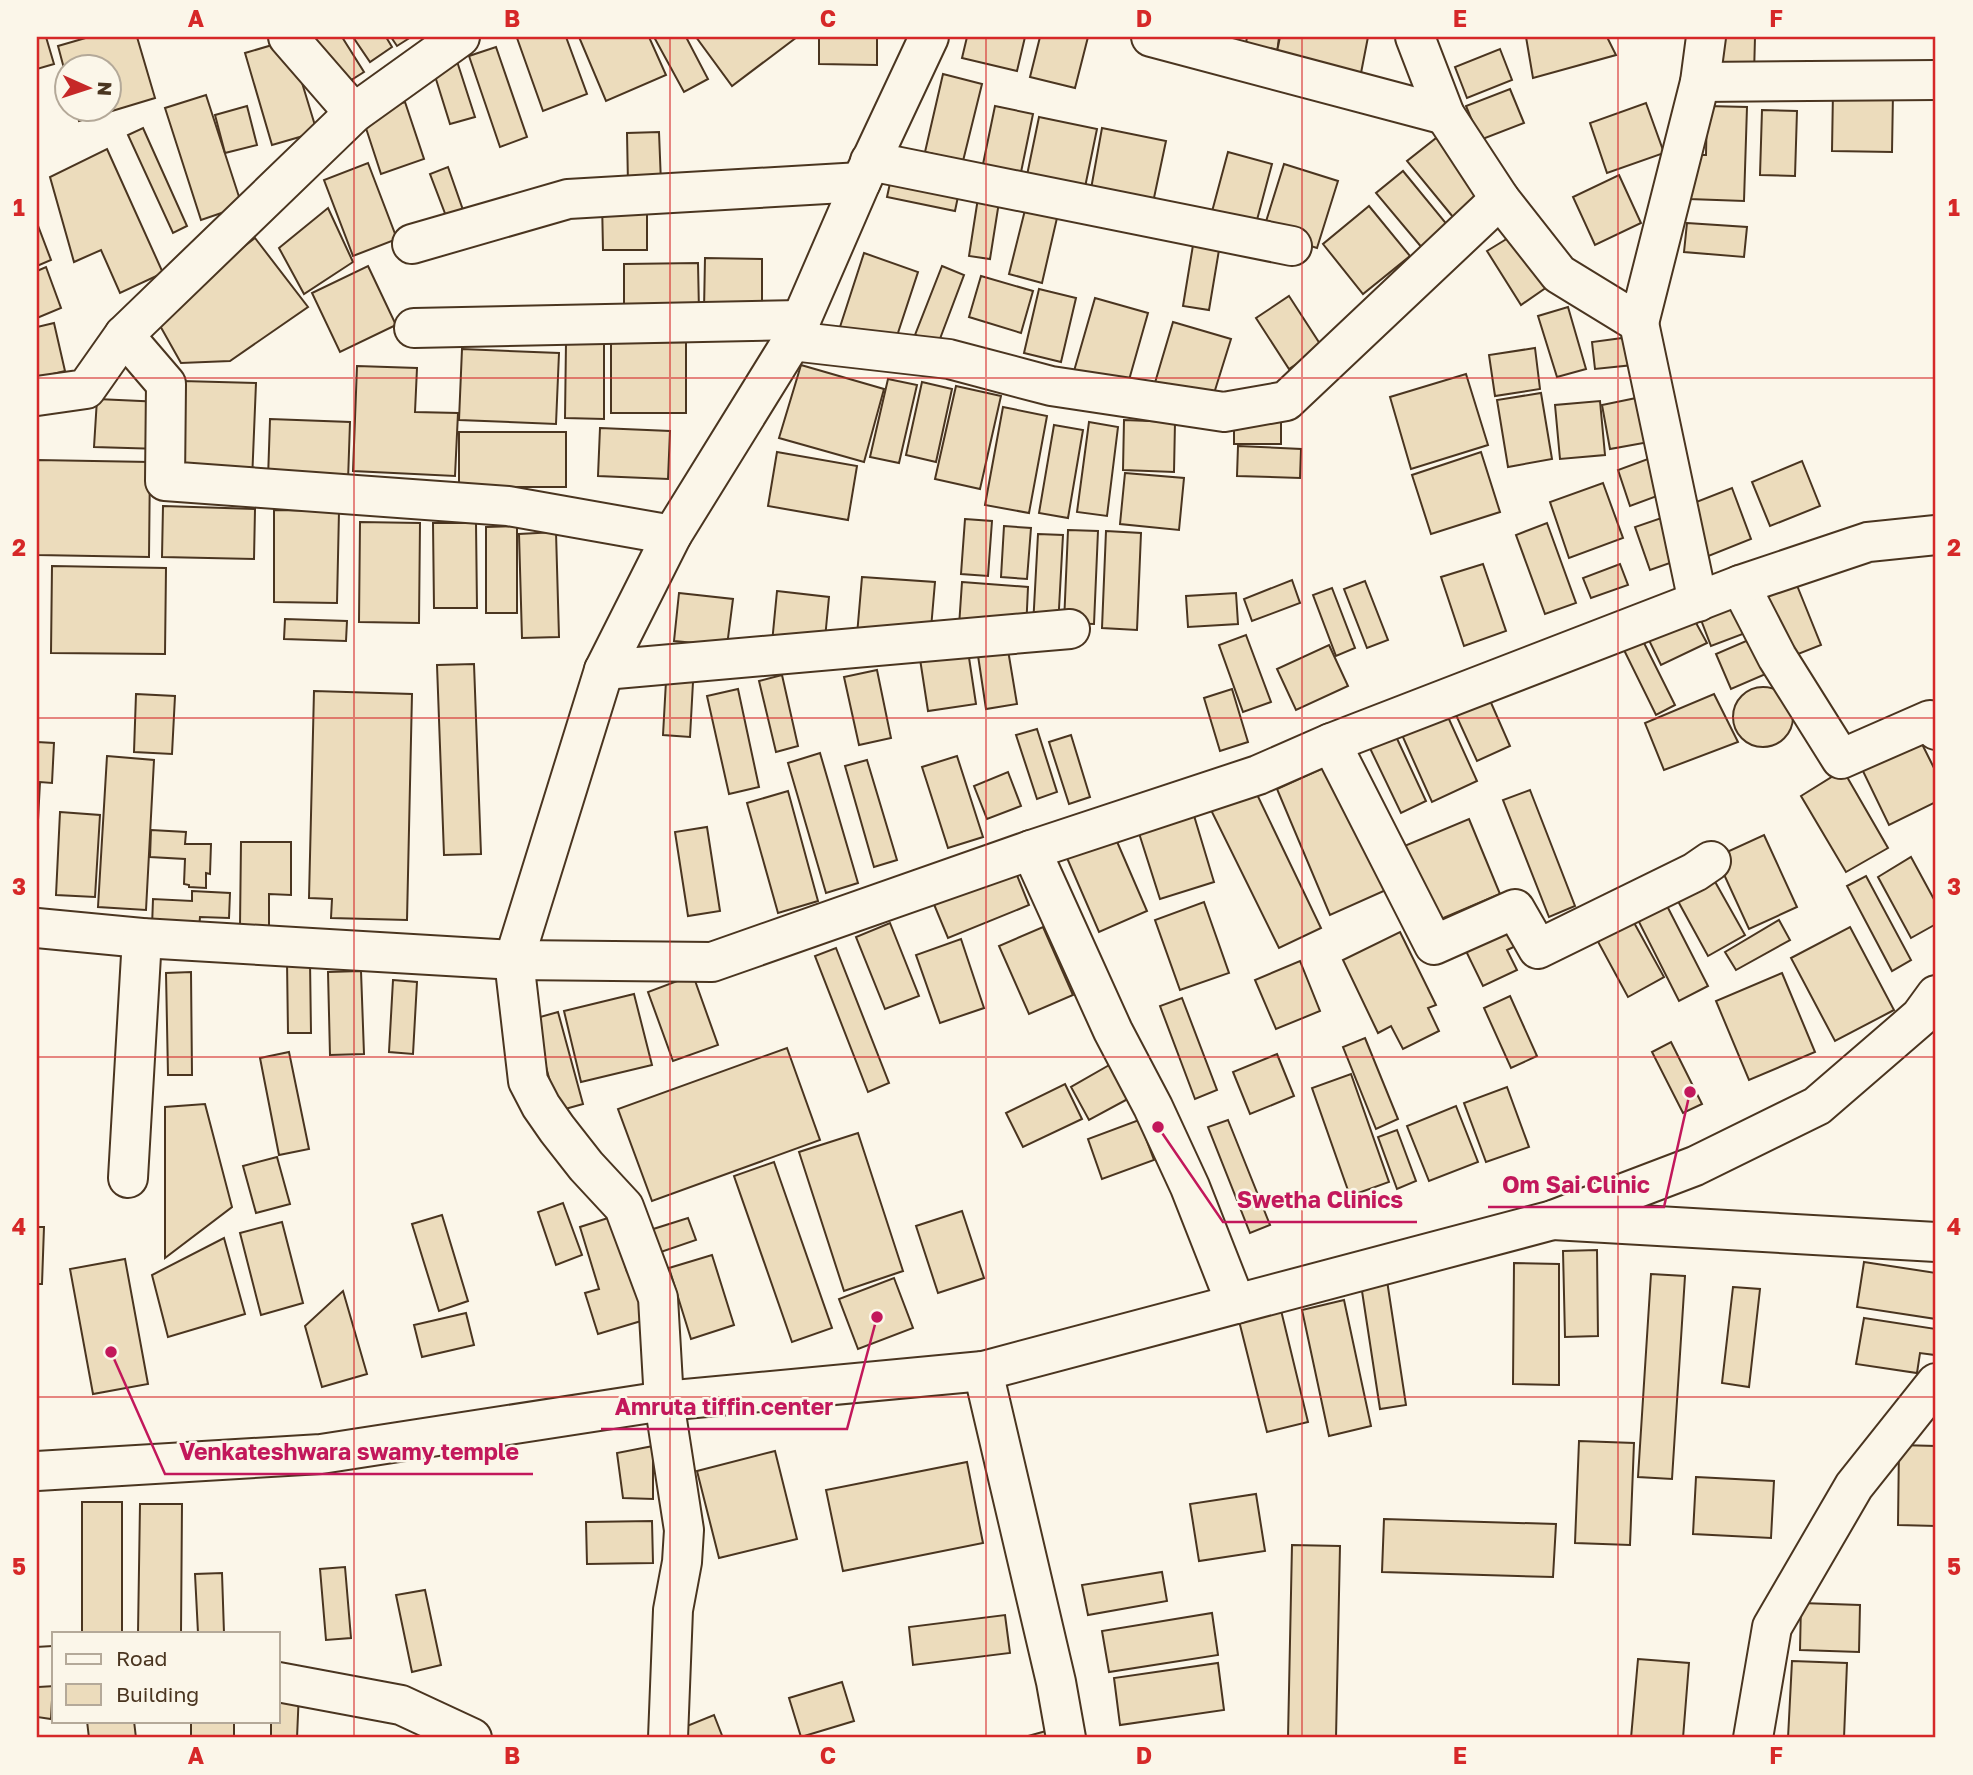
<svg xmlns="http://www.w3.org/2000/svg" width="1973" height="1775" viewBox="0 0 1973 1775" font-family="'Golos Text',sans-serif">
<rect width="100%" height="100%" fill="#fbf6e9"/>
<g fill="#ecdcbc" stroke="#4a3520" stroke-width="2">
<polygon points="37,37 46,37 54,64 37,69"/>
<polygon points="89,37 137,37 155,98 79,121 76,108 108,108 108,66 66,66 66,76 58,46"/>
<polygon points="309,37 342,37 364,72 340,87"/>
<polygon points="353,37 386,37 392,47 370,62"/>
<polygon points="391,37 411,37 397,46"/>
<polygon points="521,37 566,37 587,94 543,111 517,38"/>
<polygon points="579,37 649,37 666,75 606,101"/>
<polygon points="654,37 686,37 708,79 684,92"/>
<polygon points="696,37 797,37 732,86"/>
<polygon points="819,37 877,37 877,65 819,64"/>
<polygon points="967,37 1025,37 1017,71 962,58"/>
<polygon points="1040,37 1088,37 1075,88 1030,77"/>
<polygon points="1247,37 1279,37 1277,54 1245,49"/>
<polygon points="1280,37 1368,37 1361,73 1276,56"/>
<polygon points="1526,37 1607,37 1616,55 1533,78"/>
<polygon points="1723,37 1755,37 1754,75 1722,73"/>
<polygon points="289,40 317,132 272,145 245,53"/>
<polygon points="496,47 527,137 500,147 469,56"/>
<polygon points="1500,49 1512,80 1467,98 1455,67"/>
<polygon points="454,52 475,117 450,124 430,60"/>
<polygon points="943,74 982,84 963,161 925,152"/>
<polygon points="1510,89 1524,123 1480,140 1466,106"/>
<polygon points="1833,91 1893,93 1892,152 1832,151"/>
<polygon points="206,95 242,206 201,220 165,108"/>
<polygon points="405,102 424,159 381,174 362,116"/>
<polygon points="1646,103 1664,153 1607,173 1590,123"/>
<polygon points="247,106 257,145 225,153 215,115"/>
<polygon points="995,106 1033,114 1020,177 982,169"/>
<polygon points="1707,106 1747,107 1744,201 1689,199 1690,155 1706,155"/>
<polygon points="1762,110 1797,111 1795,176 1760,175"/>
<polygon points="1039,117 1097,129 1084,192 1026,180"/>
<polygon points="143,128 187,226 173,233 128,135"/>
<polygon points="1102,128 1166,141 1151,212 1089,200"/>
<polygon points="1445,131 1489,188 1453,217 1407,161"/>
<polygon points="659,132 661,183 628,184 627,133"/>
<polygon points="107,149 163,273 120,293 101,250 74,262 50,177"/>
<polygon points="1228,152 1272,164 1254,231 1210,219"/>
<polygon points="368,163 397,239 353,256 324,180"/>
<polygon points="1284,164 1338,181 1317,248 1263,231"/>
<polygon points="448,167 463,210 446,216 430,174"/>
<polygon points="1403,171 1449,227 1423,249 1376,193"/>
<polygon points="892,174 960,187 955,211 887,197"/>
<polygon points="1619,175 1641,223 1595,245 1573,197"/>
<polygon points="978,198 999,202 990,259 969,256"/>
<polygon points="647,199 647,250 603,250 602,200"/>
<polygon points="1369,206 1410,256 1363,294 1323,244"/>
<polygon points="328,208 353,262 304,294 279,248"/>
<polygon points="1025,210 1057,218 1042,283 1009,274"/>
<polygon points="37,223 51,260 37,266"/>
<polygon points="1687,223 1747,227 1744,257 1684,252"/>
<polygon points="1513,235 1547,287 1521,305 1487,251"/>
<polygon points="255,238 308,307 230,361 181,363 154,315"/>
<polygon points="1194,239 1220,244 1209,310 1183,306"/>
<polygon points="864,253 918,272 893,348 839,330"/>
<polygon points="705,258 762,259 762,311 704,310"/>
<polygon points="698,263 699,312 624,313 624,264"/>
<polygon points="368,266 396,325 340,352 312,293"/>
<polygon points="942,266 964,275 938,344 915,335"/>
<polygon points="46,267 61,308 37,318 37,271"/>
<polygon points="981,276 1033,291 1021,333 969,317"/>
<polygon points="1039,289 1076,298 1061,362 1024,353"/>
<polygon points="1289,296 1322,347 1289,369 1256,318"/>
<polygon points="1095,298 1148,313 1127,387 1074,371"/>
<polygon points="1568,307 1586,369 1557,377 1538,316"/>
<polygon points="1173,322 1231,339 1211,403 1154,386"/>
<polygon points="54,323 65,371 37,378 37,327"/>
<polygon points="1630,337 1633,365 1595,369 1592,342"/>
<polygon points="566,342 604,343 604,419 565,418"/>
<polygon points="686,342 686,413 611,413 611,343"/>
<polygon points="1535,348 1540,389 1495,396 1489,355"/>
<polygon points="462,349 559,353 556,424 459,420"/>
<polygon points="801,365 884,389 864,462 779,438"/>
<polygon points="357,366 417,368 415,412 458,413 455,476 353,471"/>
<polygon points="1466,374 1488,445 1411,469 1390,397"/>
<polygon points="888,379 917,385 899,463 870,457"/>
<polygon points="182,381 256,383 252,481 178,478"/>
<polygon points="922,382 952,389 936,462 906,455"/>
<polygon points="956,386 1001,396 980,489 935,479"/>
<polygon points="1541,393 1552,459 1508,467 1497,400"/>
<polygon points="1641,397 1649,442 1610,449 1602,405"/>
<polygon points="97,399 162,402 161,449 94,447"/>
<polygon points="1600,401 1605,455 1560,459 1555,405"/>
<polygon points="1003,407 1047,416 1029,513 985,505"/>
<polygon points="1281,414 1281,444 1234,444 1234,415"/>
<polygon points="270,419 350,422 348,481 268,479"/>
<polygon points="1124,420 1175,422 1174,472 1123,470"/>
<polygon points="1089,422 1118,427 1107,516 1077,512"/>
<polygon points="1054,425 1083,430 1068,518 1039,513"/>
<polygon points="600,428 670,431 668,479 598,476"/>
<rect x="459" y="432" width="107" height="55"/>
<polygon points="1238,446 1301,449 1300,478 1237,476"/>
<polygon points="777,452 857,466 848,520 768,506"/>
<polygon points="1481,452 1500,512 1431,534 1412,475"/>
<polygon points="1656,456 1668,492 1630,506 1618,470"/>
<polygon points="37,460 150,462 149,557 37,555"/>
<polygon points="1802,461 1820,506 1770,526 1752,482"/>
<polygon points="1125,473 1184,478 1179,530 1120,524"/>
<polygon points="1603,483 1623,538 1569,558 1550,502"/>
<polygon points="1732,488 1751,539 1706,557 1686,506"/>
<polygon points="163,506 255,509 254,559 162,557"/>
<polygon points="274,510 339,511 337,603 274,602"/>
<polygon points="1676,513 1690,556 1650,570 1635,527"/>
<polygon points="965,519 992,521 988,576 961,574"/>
<polygon points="360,522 420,523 419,623 359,622"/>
<polygon points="433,523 476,523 477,608 434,608"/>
<polygon points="1547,523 1576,603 1545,614 1516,535"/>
<polygon points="517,526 517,613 486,613 486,527"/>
<polygon points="1004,526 1031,528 1027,579 1001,577"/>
<polygon points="1068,530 1098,531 1094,624 1064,623"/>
<polygon points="1106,531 1141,533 1137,630 1102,628"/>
<polygon points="556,532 559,637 522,638 519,534"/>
<polygon points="1038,534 1063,535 1058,627 1033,626"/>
<polygon points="1483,564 1506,631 1464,646 1441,577"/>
<polygon points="1620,564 1628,585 1591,598 1583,578"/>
<polygon points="52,566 166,568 165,654 51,653"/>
<polygon points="862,577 935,582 930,640 857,635"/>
<polygon points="1292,580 1300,603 1252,621 1244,599"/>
<polygon points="1365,581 1388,640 1367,648 1344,589"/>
<polygon points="962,582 1028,587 1026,631 959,626"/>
<polygon points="1796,583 1821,645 1788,658 1764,596"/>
<polygon points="1332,588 1355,648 1336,656 1313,595"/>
<polygon points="777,591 829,597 824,649 772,643"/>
<polygon points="679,593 733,599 727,646 674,641"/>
<polygon points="1236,593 1238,624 1188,627 1186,596"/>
<polygon points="1741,594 1756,629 1711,646 1698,612"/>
<polygon points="1689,610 1707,643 1661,665 1645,632"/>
<polygon points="285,619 347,621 346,641 284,639"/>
<polygon points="1246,635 1271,702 1243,712 1219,645"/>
<polygon points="1640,635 1675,705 1656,715 1621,644"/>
<polygon points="1760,635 1775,670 1731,689 1716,654"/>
<polygon points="1007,644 1017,704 986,709 977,649"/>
<polygon points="1329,645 1348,686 1296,710 1277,669"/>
<polygon points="968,651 976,704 928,711 920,659"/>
<polygon points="474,664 481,854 444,855 437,665"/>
<polygon points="877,670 891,738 859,745 844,677"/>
<polygon points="782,675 798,746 776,752 759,681"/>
<polygon points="666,681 693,682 690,737 663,735"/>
<circle cx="1763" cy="717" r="30"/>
<polygon points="738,689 759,787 729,794 707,696"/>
<polygon points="1232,689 1248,742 1220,751 1204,698"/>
<polygon points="1485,689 1510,746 1477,761 1451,704"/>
<polygon points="314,691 412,694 407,920 331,918 332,899 309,898"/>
<polygon points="136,694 175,696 172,754 134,752"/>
<polygon points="1714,694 1738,742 1664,770 1645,723"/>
<polygon points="1443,706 1477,781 1432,802 1398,726"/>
<polygon points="1037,729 1057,792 1037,799 1016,735"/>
<polygon points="1393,730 1426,801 1401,813 1367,742"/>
<polygon points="1071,735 1090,797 1069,804 1049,742"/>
<polygon points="1918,736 1936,772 1936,802 1889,825 1860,765"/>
<polygon points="37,742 54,743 52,783 40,782 37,839"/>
<polygon points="820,753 858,883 826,893 788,763"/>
<polygon points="107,756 154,760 146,910 98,907"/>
<polygon points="957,756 983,837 948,848 922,767"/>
<polygon points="867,760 897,860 874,867 845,766"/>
<polygon points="1332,764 1386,890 1330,915 1277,789"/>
<polygon points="1843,770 1888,848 1846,872 1801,796"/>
<polygon points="1008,772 1021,806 987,819 974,786"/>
<polygon points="1252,784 1321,928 1279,948 1209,806"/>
<polygon points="1530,790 1575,906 1549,917 1503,800"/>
<polygon points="788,791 818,901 778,913 747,803"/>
<polygon points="1192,809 1214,882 1160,899 1137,827"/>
<polygon points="60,812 100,815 95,897 56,895"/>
<polygon points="1469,819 1500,894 1434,922 1402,847"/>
<polygon points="707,827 720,911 688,916 675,832"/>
<polygon points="151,830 186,832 185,844 211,844 210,874 206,873 206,888 189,887 189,885 184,884 185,859 150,857"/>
<polygon points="1764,835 1797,907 1749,929 1716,857"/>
<polygon points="1115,837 1147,911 1099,932 1067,858"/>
<polygon points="241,842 291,842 291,895 269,894 269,926 240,926"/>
<polygon points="1911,857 1936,903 1936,924 1911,938 1878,877"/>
<polygon points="1014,868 1029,905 948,938 933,902"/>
<polygon points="1709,871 1745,935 1708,956 1673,892"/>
<polygon points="1866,876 1911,960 1892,971 1847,886"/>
<polygon points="192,891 230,893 229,918 200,917 199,929 152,927 153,899 192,901"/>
<polygon points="1204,902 1229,973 1180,990 1155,920"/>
<polygon points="1666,904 1708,986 1679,1001 1638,920"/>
<polygon points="1632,919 1664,977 1628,997 1596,938"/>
<polygon points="1779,920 1790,940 1736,970 1725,952"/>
<polygon points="890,923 919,996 885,1009 856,937"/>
<polygon points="1043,927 1073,995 1029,1014 999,946"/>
<polygon points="1510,927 1518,945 1507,950 1517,970 1483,986 1465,949"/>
<polygon points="1850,927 1894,1010 1835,1041 1791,958"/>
<polygon points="1400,932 1436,1005 1428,1008 1439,1031 1403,1049 1391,1026 1378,1033 1343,960"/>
<polygon points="961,939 984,1008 940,1023 916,955"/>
<polygon points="836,948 889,1083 868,1092 815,956"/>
<polygon points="287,961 310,961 311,1033 288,1033"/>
<polygon points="1300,961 1320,1011 1276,1029 1255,980"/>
<polygon points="361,971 364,1054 330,1055 328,972"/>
<polygon points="191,972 192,1075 168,1075 166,973"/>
<polygon points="1782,973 1815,1052 1749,1080 1716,1001"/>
<polygon points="693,975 718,1045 673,1061 648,992"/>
<polygon points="393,980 417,982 413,1054 389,1052"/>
<polygon points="634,994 652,1065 581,1082 564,1011"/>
<polygon points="1510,996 1537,1056 1511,1068 1484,1008"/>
<polygon points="1182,998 1217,1090 1195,1099 1160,1006"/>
<polygon points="558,1012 583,1104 558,1111 533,1019"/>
<polygon points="1365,1038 1398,1119 1376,1129 1343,1047"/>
<polygon points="1671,1042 1702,1104 1683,1113 1652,1052"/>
<polygon points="787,1048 820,1140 652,1201 618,1109"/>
<polygon points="289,1052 309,1149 279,1155 260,1058"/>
<polygon points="1277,1054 1294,1096 1250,1114 1233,1072"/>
<polygon points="1118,1060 1137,1094 1089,1120 1071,1087"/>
<polygon points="1351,1074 1389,1182 1350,1196 1312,1088"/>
<polygon points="1065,1084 1082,1119 1023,1147 1006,1113"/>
<polygon points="1507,1087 1529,1147 1486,1162 1464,1103"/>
<polygon points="205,1104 232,1207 165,1258 165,1107"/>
<polygon points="1456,1106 1478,1162 1429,1181 1407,1126"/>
<polygon points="1139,1120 1154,1160 1102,1179 1088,1139"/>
<polygon points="1228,1120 1270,1225 1250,1233 1208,1127"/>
<polygon points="1397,1130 1416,1181 1397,1189 1378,1137"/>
<polygon points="858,1133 903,1271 844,1291 799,1152"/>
<polygon points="277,1157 290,1204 256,1213 243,1166"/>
<polygon points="774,1162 832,1328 792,1342 734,1176"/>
<polygon points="563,1203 582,1255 556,1265 538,1212"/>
<polygon points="962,1211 984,1278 938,1293 916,1226"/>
<polygon points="442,1215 468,1301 439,1311 412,1224"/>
<polygon points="611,1217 627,1272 636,1269 651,1318 598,1334 585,1293 599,1289 580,1227"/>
<polygon points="688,1218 696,1240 655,1254 647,1231"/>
<polygon points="282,1222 303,1303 261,1315 240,1233"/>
<polygon points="37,1227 44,1227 42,1284 37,1284"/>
<polygon points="224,1238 245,1314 168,1337 152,1275"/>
<polygon points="1597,1250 1598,1336 1565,1337 1563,1251"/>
<polygon points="712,1255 734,1325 691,1339 669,1268"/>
<polygon points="125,1259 148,1384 93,1394 70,1269"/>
<polygon points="1864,1262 1936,1273 1936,1319 1857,1307"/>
<polygon points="1514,1263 1559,1264 1559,1385 1513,1384"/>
<polygon points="1386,1274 1406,1405 1380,1409 1360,1278"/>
<polygon points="1651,1274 1685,1276 1672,1479 1638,1477"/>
<polygon points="894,1278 913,1328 858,1349 839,1299"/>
<polygon points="1733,1287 1760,1289 1749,1387 1722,1383"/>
<polygon points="343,1291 367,1374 322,1387 305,1326"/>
<polygon points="1344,1300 1371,1426 1329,1436 1302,1310"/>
<polygon points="1279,1302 1308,1422 1267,1432 1237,1313"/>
<polygon points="466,1313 474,1345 422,1357 414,1325"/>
<polygon points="1864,1318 1936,1329 1935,1355 1920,1353 1917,1373 1856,1364"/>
<polygon points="1579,1441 1634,1443 1630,1545 1575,1543"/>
<polygon points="1899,1445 1936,1446 1936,1526 1898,1525"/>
<polygon points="653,1446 653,1499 623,1498 617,1453"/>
<polygon points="775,1451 797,1539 719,1558 697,1471"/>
<polygon points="967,1462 983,1543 843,1571 826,1490"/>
<polygon points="1696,1477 1774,1481 1771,1538 1693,1534"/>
<polygon points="1256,1494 1265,1551 1199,1561 1190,1504"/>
<rect x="82" y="1502" width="40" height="131"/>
<polygon points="140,1504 182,1504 181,1633 138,1633"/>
<polygon points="1384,1519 1556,1524 1553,1577 1382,1572"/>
<polygon points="652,1521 653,1563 587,1564 586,1522"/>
<polygon points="1292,1545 1340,1546 1336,1738 1288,1738"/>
<polygon points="345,1567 351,1638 326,1640 320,1569"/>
<polygon points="1162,1572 1167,1601 1088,1615 1082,1585"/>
<polygon points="222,1573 224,1633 198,1633 195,1574"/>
<polygon points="425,1590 441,1665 412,1672 396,1595"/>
<polygon points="1801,1603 1860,1605 1859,1652 1800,1650"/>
<polygon points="1212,1613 1218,1655 1109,1672 1102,1631"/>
<polygon points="1005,1615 1010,1653 913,1665 909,1627"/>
<polygon points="1638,1659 1689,1663 1683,1738 1631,1738"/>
<polygon points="1792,1661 1847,1663 1844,1738 1788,1738"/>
<polygon points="1218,1663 1224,1710 1120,1725 1114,1678"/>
<polygon points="37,1680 53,1681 51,1719 37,1717"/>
<polygon points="842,1682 854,1721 801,1737 789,1698"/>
<polygon points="278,1691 299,1691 297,1738 271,1738 271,1721 278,1721"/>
<polygon points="714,1715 723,1738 680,1738 677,1730"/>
<polygon points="87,1721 134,1721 136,1738 89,1738"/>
<rect x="191" y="1721" width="43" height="17"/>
<polygon points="1046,1731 1048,1738 1021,1738"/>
</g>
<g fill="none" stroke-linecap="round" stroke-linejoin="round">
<g stroke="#4a3520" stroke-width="42">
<g id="minor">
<polyline points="288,37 354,113"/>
<polyline points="1151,37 1445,115"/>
<polyline points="1415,37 1445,115 1500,199"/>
<polyline points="1700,82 1936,80"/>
<polyline points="870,161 1292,246"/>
<polyline points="412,244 568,199 861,182"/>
<polyline points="1639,323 1698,602"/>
<polyline points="414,328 800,320"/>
<polyline points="124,335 166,384 165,481 508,506 672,535"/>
<polyline points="792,341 949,359 1051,386 1224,412 1286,401 1500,199 1559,274 1639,323 1700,82 1706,37"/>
<polyline points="37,396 86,389 124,335 354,113 460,37"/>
<polyline points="1740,585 1777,657 1841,759 1930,720 1936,730"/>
<polyline points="604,670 1070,629"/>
<polyline points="1331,743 1434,945 1515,909 1538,949 1695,872 1711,861"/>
<polyline points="1031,850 1113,1031 1153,1107 1190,1187 1236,1304"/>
<polyline points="37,928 142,938 514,960 712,962 1031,850 1258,775 1331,743 1740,585 1868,542 1936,535"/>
<polyline points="128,1178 142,938"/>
<polyline points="1553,1220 1936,1242"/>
<polyline points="983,1371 1056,1682 1066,1738"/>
<polyline points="37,1667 54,1666"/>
<polyline points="278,1682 401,1705 472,1738"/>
<polyline points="668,1738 673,1610 682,1562 684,1530 664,1401 658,1298 624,1207 586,1166 557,1129 541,1106 528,1081 514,960 604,670 672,535 792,341 861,182 929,37"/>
<polyline points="1753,1738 1772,1627 1854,1486 1936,1383"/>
</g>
</g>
<g stroke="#4a3520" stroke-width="42">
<polyline id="trunk" points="37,1471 321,1454 664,1401 983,1371 1553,1220 1695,1166 1817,1106 1920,1017 1936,995"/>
</g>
<use href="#minor" stroke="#fbf6e9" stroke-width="38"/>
<use href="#trunk" stroke="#fbf6e9" stroke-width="38"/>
</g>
<path fill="none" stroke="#d62828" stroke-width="2" stroke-opacity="0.55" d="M354,37v1701M670,37v1701M986,37v1701M1302,37v1701M1618,37v1701M37,378h1899M37,718h1899M37,1057h1899M37,1397h1899"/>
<path fill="none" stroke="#c2185b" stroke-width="2.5" d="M1690 1092L1664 1207H1488M1158 1127L1223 1222H1417M877 1317L847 1429H601M111 1352L165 1474H533"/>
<g fill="#c2185b" stroke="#fbf6e9" stroke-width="2.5">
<circle cx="1690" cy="1092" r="7"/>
<circle cx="1158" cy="1127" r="7"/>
<circle cx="877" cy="1317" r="7"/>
<circle cx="111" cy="1352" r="7"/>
</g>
<g font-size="23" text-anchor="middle" font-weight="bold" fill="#c2185b" stroke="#fbf6e9" stroke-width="5" stroke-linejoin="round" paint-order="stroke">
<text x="1576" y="1193">Om Sai Clinic</text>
<text x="1320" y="1208">Swetha Clinics</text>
<text x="724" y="1415">Amruta tiffin center</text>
<text x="349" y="1460">Venkateshwara swamy temple</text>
</g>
<rect width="1973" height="1775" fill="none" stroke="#fbf6e9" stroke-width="77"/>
<rect x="52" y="1632" width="228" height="91" fill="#fbf6e9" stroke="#b4a999" stroke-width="2"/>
<rect x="66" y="1654" width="35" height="10" fill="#fbf6e9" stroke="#b4a999" stroke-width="2"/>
<text x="116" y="1666" font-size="21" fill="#4a3520">Road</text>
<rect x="66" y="1684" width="35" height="21" fill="#ecdcbc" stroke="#b4a999" stroke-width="2"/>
<text x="116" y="1702" font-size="21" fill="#4a3520">Building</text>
<g transform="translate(88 88) rotate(93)"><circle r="33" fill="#fbf6e9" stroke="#b4a999" stroke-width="2"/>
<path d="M0-5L12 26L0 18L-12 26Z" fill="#c62828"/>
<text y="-10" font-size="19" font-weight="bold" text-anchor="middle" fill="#4a3520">N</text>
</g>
<rect x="38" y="38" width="1896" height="1698" fill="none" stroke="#d62828" stroke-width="2.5"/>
<g font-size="23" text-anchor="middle" font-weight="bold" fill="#d62828">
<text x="196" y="27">A</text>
<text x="512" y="27">B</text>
<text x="828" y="27">C</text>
<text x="1144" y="27">D</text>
<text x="1460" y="27">E</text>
<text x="1776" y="27">F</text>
<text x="19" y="216">1</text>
<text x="1954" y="216">1</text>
<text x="19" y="556">2</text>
<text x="1954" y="556">2</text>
<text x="19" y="895">3</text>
<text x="1954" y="895">3</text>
<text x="19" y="1235">4</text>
<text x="1954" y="1235">4</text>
<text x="19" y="1575">5</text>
<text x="1954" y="1575">5</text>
<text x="196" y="1764">A</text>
<text x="512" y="1764">B</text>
<text x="828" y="1764">C</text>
<text x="1144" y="1764">D</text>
<text x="1460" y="1764">E</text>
<text x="1776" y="1764">F</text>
</g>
</svg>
